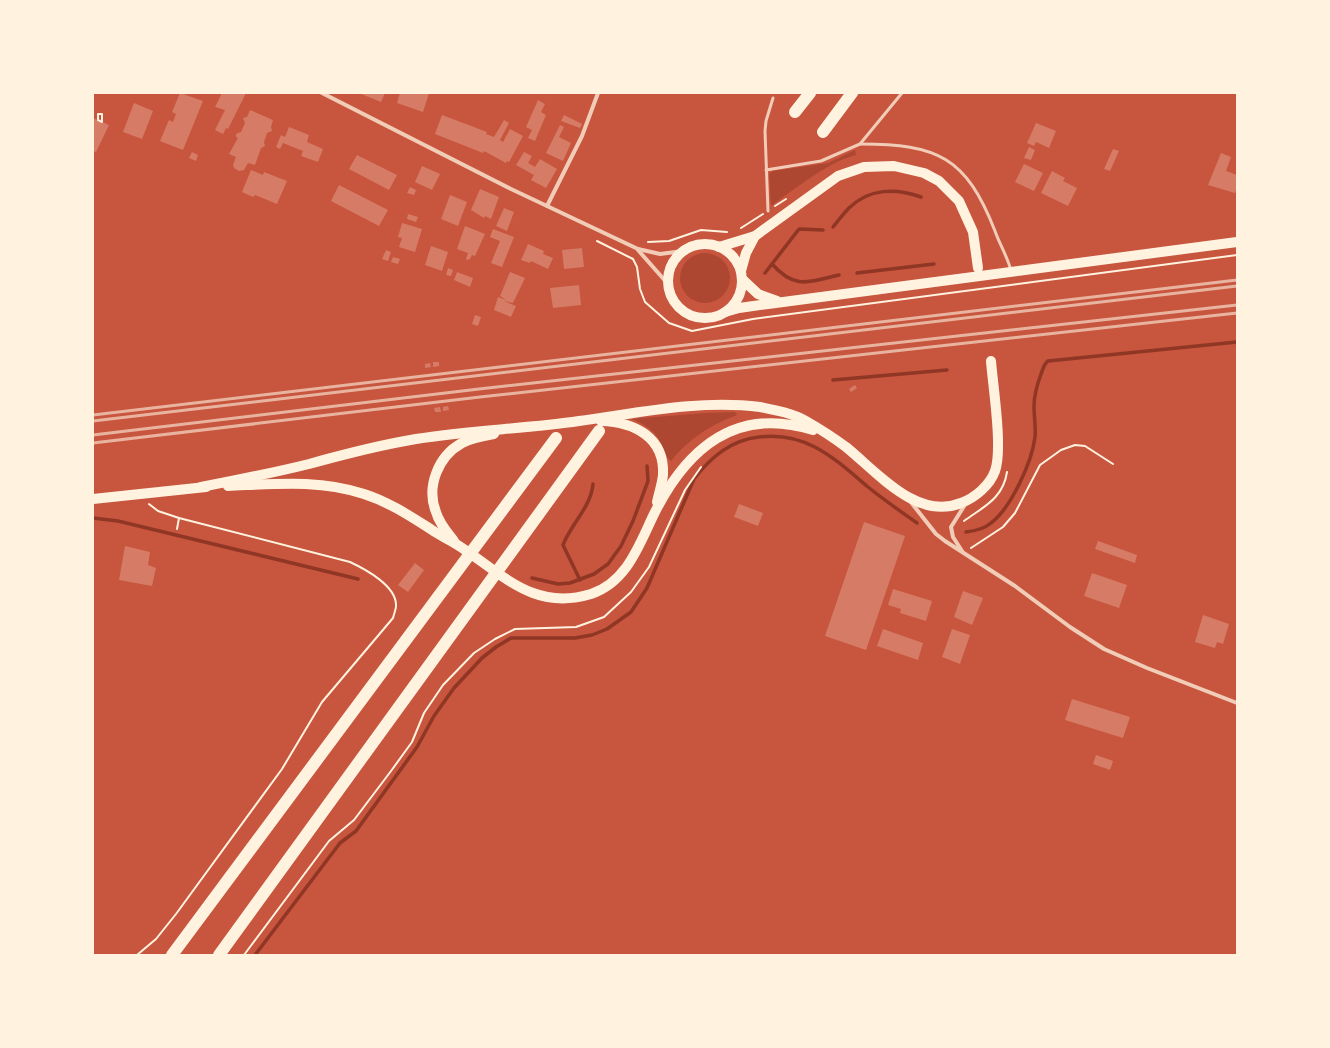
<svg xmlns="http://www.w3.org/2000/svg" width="1330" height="1048" viewBox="0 0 1330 1048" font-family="'PT Serif',serif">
<rect width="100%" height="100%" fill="#c8553d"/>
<g fill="#ae4732">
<path d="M855,150l1,5c-26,6 -63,35 -85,51l-2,-32 4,-3 55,-8z"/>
<circle cx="705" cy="278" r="25"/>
<path d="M735,412l2,3c-27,10 -47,23 -66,46 -7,-5 -8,-16 -13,-23 -6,-9 -16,-15 -26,-19l73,-6z"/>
</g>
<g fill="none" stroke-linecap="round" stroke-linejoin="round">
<g stroke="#8f3625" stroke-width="3.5">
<path d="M833,227c5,-6 10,-13 16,-19 20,-20 47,-20 72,-11"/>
<path d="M772,264c23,26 37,18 67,11"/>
<polyline points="765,273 799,229 823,230"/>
<polyline points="857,273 934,264"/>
<polyline points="833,380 947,370"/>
<polyline points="93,518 118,521 358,579"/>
<path d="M966,532c9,-1 18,-3 25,-9 20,-15 41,-61 44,-86 1,-10 -1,-20 -1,-31 0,-11 3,-21 7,-32 2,-5 3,-10 7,-13l189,-19"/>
<polyline points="532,578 558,584 570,583 594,574 608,564 621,546 633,521 648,481 647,466"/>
<path d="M580,580l-17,-35c8,-21 28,-38 30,-61"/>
<path d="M255,955l85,-112 16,-12 61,-84 17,-31 20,-28 28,-30 14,-11 15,-9h64l17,-3 15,-6 24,-17 16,-24 47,-109c17,-22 37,-39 65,-42 47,-6 75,21 109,50 16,13 32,24 49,36"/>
</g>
</g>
<g fill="#d67c66">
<polygon points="180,93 203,101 183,150 160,141 169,120 173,122 176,114 172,112"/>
<polygon points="222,93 246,93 228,129 226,128 223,134 215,130 225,110 215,107"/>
<polygon points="359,93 385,93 381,102"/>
<polygon points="400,93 429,93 423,112 397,103"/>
<polygon points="538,100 545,104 541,112 546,115 535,141 528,138 532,130 526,127"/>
<polygon points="134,103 153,111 142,139 123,132"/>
<polygon points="250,110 273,120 271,127 272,131 267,133 264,142 265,146 261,148 255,165 248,163 244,170 239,171 234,168 233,165 236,157 229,154 238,138 236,137 236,134 241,132 245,123 243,118 247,117"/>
<polygon points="442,115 487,132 486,134 494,137 504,120 509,123 500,140 503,142 510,129 523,136 509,162 507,161 506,163 484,151 483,153 435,134"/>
<polygon points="564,115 582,124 580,128 561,121"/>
<polygon points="93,118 109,125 96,152 93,151"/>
<polygon points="1036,123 1056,131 1049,148 1036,142 1034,146 1027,143"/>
<polygon points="560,125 564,127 559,137 571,143 563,161 546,153"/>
<polygon points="289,127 309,135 307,142 323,149 318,162 301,156 303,151 283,143 280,149 276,147 281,135 285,137"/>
<polygon points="1029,147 1035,150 1031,160 1024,158"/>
<polygon points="1113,149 1119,151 1110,171 1104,169"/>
<polygon points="192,152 198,155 196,161 189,158"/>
<polygon points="524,152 532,156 528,163 535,167 540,159 557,169 546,188 531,180 534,175 516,165"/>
<polygon points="1221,153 1231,157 1226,171 1237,175 1237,187 1235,193 1208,185"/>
<polygon points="357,155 397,175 389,190 349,169"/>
<polygon points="1024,164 1043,173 1034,191 1015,182"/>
<polygon points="422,166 440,174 432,190 415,182"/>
<polygon points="251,170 263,175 264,172 287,181 277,204 255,195 253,197 242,192"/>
<polygon points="1052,171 1065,178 1063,181 1077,188 1068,206 1041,193"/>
<polygon points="339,185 388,210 379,226 331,201"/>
<polygon points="410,187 416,190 414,195 407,193"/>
<polygon points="480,189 499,197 491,219 485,216 484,218 471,210"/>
<polygon points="450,195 467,202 458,226 441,219"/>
<polygon points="504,208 514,212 507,231 496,226"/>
<polygon points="408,214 418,217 416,222 407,219"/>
<polygon points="402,223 422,229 415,252 399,247 402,238 398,237"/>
<polygon points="465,226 485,234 475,256 472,255 470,259 467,260 466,259 468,253 457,249"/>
<polygon points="493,229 514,237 502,267 491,263 500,241 490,237"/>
<polygon points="528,244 544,251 543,254 553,258 548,269 531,261 530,263 521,260"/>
<polygon points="431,246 448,252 442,271 425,265"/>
<polygon points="582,248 584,267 564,269 562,250"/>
<polygon points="386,250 391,252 388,261 382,259"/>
<polygon points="393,257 400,259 398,264 391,262"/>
<polygon points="448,268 453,270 451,276 446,275"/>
<polygon points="457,272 473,278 470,287 454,280"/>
<polygon points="510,272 525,278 513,303 504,301 516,306 511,317 494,310 498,297 506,300 500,296"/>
<polygon points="579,285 581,305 553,308 550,288"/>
<polygon points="475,315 481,317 478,326 472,324"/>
<polygon points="433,362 439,362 439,366 433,367"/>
<polygon points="430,363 431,367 425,368 425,364"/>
<polygon points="855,385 857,388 851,392 849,389"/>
<polygon points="448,406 449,410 443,411 443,407"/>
<polygon points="440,407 441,412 435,412 434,408"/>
<polygon points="739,504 763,513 758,526 734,517"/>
<polygon points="864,522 905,536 866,650 825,636"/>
<polygon points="1098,541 1137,555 1135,563 1095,549"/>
<polygon points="125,546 150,552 148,565 156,568 152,586 119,580"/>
<polygon points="415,563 424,570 408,592 398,585"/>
<polygon points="1092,573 1127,585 1119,608 1084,596"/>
<polygon points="893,589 932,601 926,621 900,613 901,609 888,605"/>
<polygon points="963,591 983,598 972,625 954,617"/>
<polygon points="1203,615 1229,624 1223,644 1217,642 1215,648 1195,642"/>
<polygon points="883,629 923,643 918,660 877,646"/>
<polygon points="952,629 970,635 960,664 942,657"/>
<polygon points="1072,699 1130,717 1123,738 1065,720"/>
<polygon points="1096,755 1113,761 1110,770 1093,764"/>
</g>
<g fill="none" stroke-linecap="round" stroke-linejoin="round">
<g stroke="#fff3e0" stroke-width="2">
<polygon points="98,114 102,114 102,122 98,120"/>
<polyline points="775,206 786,199"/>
<polyline points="741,228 763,214"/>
<polyline points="597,241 633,259 637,267 640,289 645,302 669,323 692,331 753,319 1237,255"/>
<polyline points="648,242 669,241 701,230 727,232"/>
<path d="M964,521c19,-14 39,-22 43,-49"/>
<polyline points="177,529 179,518"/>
<polyline points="971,548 1003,527 1015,513 1040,465 1061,450 1075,445 1085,446 1113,464"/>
<path d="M137,955l19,-16 20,-25 106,-145 40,-67 71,-84c1,-4 3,-9 3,-12 1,-20 -31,-37 -46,-44l-171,-44 -21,-7 -9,-7"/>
<polyline points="244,955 329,841 354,820 391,771 412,742 424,713 443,685 474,653 495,639 515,629 576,627 604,617 631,592 649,567 685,490 701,467"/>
</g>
<g stroke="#f1ccb7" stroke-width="3">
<path d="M860,144c78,0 106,13 135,87 4,12 14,29 16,40"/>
<polyline points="766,170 821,161 860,144 902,93"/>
<polyline points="768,211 765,131 766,121 773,98"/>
</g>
<g stroke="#f1ccb7" stroke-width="4">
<polyline points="322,93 511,189 638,249 660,254 683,251"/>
<polyline points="547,206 582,136 598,93"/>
<polyline points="638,250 668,284"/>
<polyline points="910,501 936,534 945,541 1015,586 1070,627 1104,649 1147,668 1237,703"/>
<polyline points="962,551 953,537 951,527 966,503"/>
</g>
<g stroke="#fff3e0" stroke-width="10">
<circle cx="705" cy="281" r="37"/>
<polyline points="719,247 755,236 838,176 864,167 894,166 924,173 939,181 959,201 973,232 978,268"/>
<polyline points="741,271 746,253 755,236"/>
<polyline points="742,279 758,294 777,301"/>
<polyline points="725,312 739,308 768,304 1237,242"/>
<path d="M601,421c33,1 64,16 62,54 -1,9 -4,18 -6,27"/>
<path d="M228,486c46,-2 92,-7 136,8 25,8 46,22 68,36 7,5 16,9 24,14 45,28 76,68 135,50 36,-12 48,-49 63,-80 33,-66 82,-108 159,-84"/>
<path d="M201,487c36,-7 72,-14 108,-23 36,-10 71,-19 107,-25 54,-9 109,-10 163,-18 59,-8 121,-22 181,-14 15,3 32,6 46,14 14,8 28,17 40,26 31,25 71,74 115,56 14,-5 29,-18 34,-32 8,-22 -2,-84 -4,-110"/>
<polyline points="93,499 206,487"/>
<path d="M454,541c-7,-9 -15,-18 -18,-29 -10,-25 2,-56 26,-69 9,-5 21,-7 32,-9"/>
</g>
<g stroke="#fff3e0" stroke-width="12">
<polyline points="795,112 810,93"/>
<polyline points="823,132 852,93"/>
<polyline points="172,955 556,438"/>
<polyline points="219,955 599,431"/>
</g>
<g stroke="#e9b49f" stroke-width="3">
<polyline points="93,415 1237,280"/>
<polyline points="93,421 1237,286"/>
<polyline points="93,435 479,389 1237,305"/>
<polyline points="93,443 480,397 1237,313"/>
</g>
</g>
<rect width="1330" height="1048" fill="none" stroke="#fff3e0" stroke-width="188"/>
</svg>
